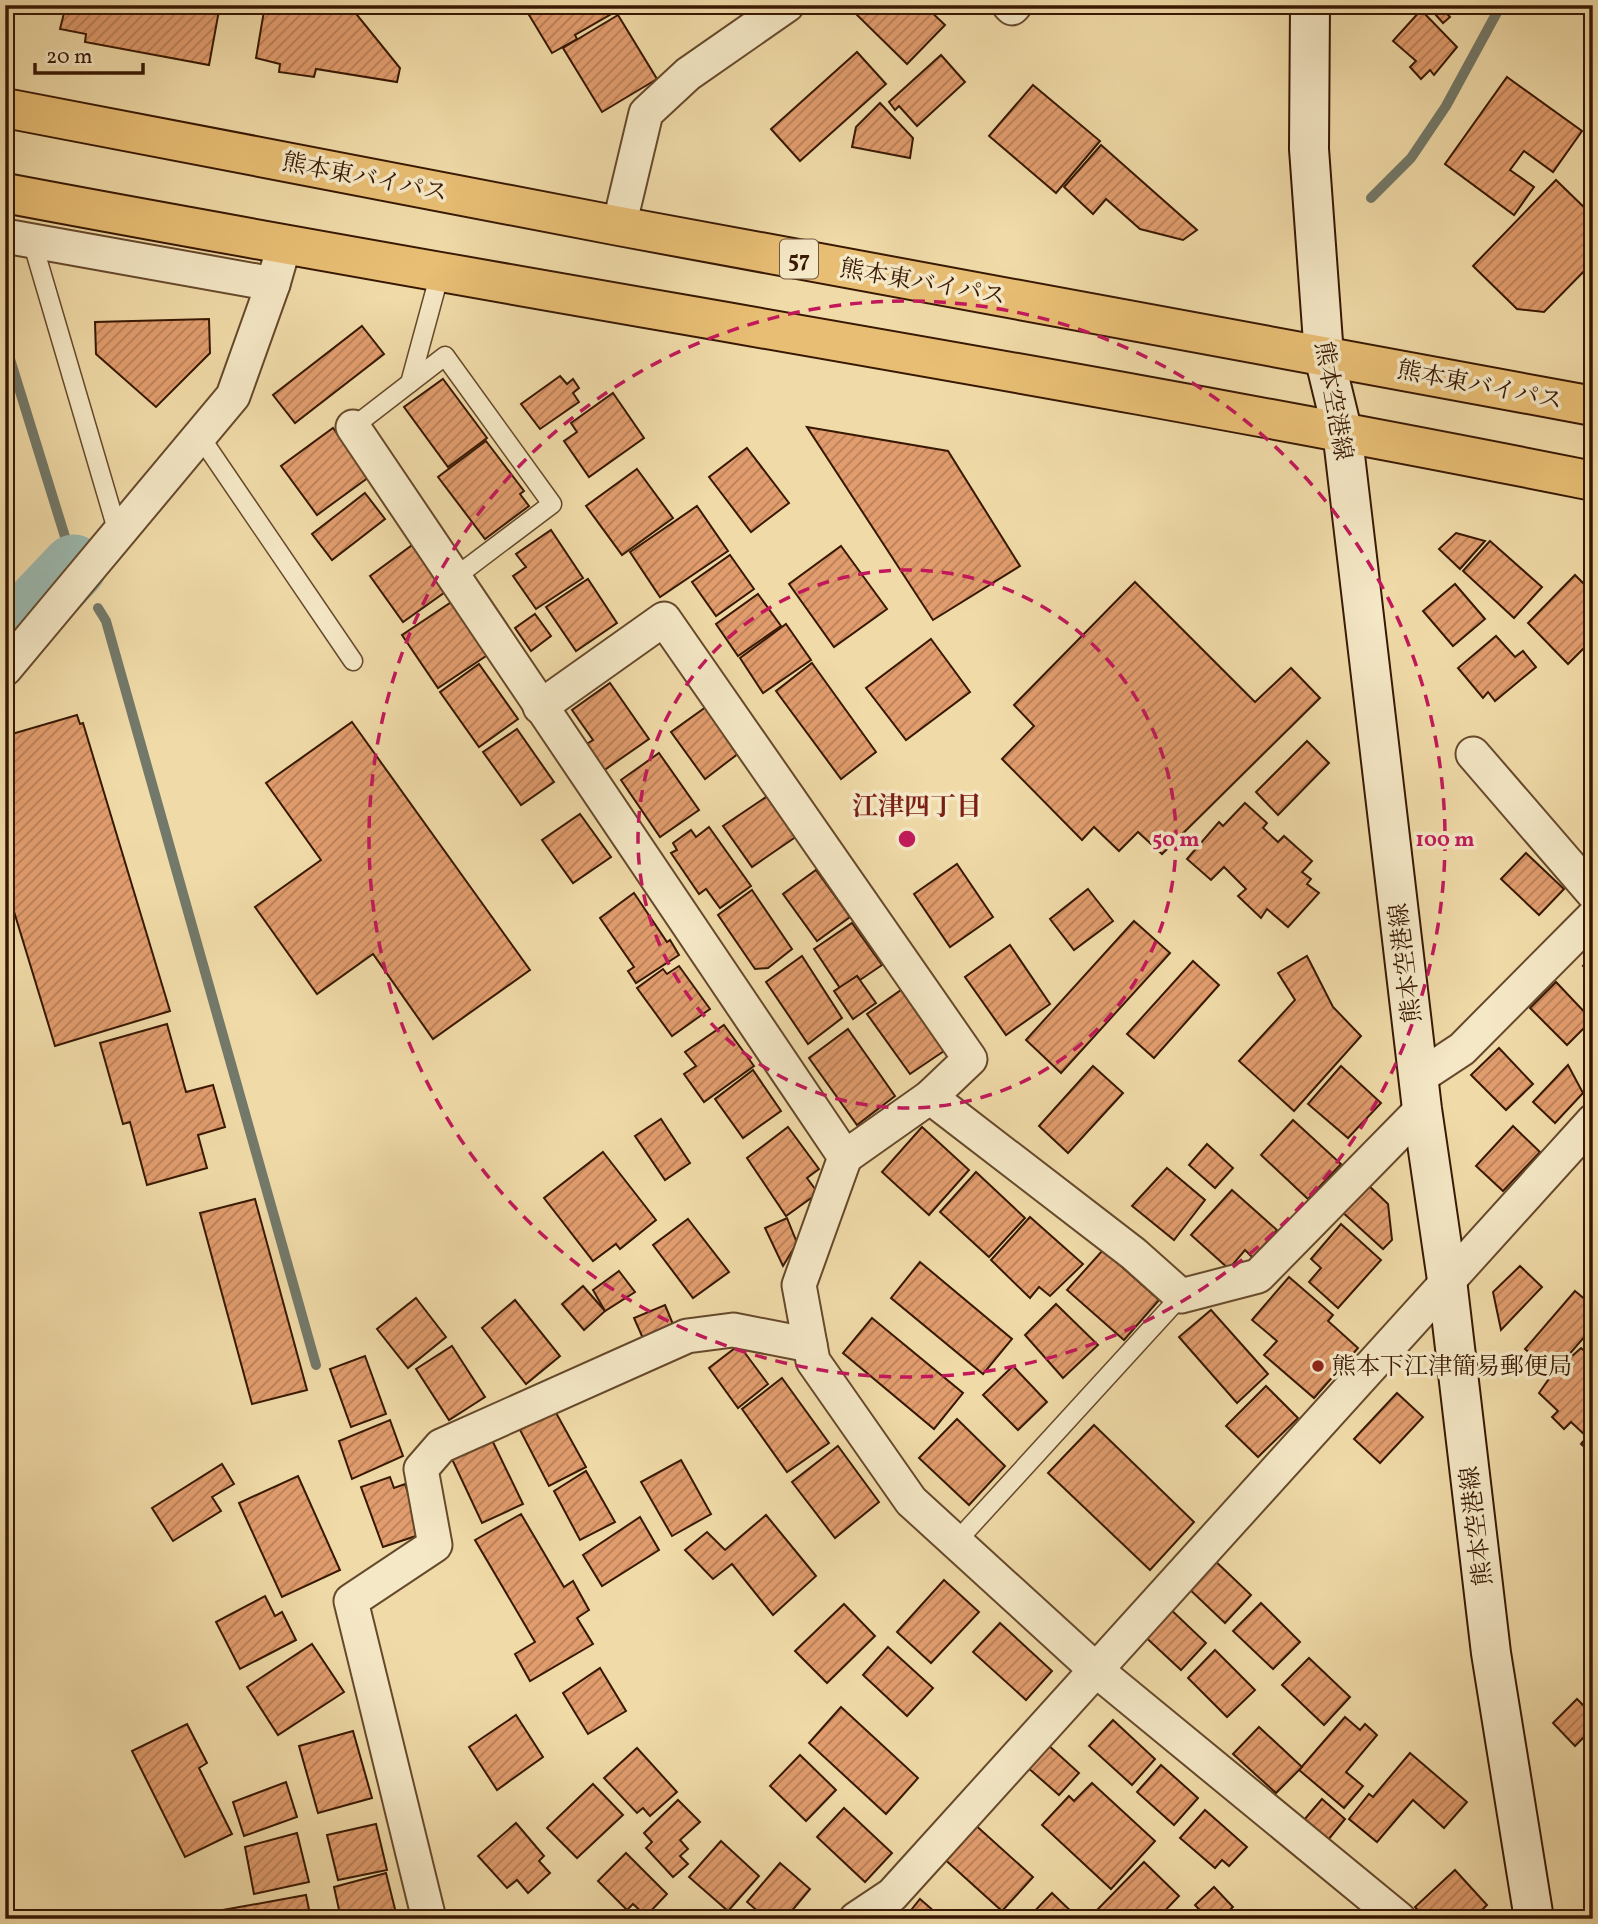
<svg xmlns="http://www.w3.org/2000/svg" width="1598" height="1924" viewBox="0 0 1598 1924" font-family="Vollkorn,'Noto Serif JP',serif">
<defs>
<pattern id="building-hatch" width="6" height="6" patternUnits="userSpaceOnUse" patternTransform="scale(1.75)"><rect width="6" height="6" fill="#e29d6e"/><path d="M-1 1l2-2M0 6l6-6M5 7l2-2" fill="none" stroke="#b87f58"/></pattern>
</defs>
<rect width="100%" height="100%" fill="#f0dba8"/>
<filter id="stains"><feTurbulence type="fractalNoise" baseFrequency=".00286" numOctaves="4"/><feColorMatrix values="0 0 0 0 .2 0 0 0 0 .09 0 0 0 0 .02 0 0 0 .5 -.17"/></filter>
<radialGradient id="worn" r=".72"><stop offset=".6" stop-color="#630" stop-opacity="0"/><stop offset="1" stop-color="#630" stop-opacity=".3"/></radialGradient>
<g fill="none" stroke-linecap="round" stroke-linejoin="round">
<g stroke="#73796a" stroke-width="10">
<polyline points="1371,198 1411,158 1446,106 1501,5"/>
<polyline points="5,343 75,569"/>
<polyline points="98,608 106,621 316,1365"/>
</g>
<polyline stroke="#9bb9af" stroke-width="65" points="5,640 74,567"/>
</g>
<g fill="url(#building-hatch)" stroke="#381803" stroke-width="2">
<polygon points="66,5 220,5 209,65 85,42 86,34 60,29"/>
<polygon points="265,5 349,5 400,68 397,82 316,69 314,77 279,72 280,64 256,58"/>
<polygon points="523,5 618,5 620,9 575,35 577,39 552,53"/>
<polygon points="863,5 924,5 945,25 907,64 855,13"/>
<polygon points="1427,5 1439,5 1450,17 1443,23"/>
<polygon points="1421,10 1457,47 1434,75 1430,70 1421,79 1410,67 1416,61 1393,41"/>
<polygon points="618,15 657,79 602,112 563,48"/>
<polygon points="857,52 886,84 800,161 771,129"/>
<polygon points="941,55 965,82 917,126 899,106 895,110 889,102"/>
<polygon points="1507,77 1582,131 1553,172 1524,151 1510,170 1534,187 1514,215 1445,164"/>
<polygon points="1033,85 1100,141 1056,193 989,136"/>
<polygon points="880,103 913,138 910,158 852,147 856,127"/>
<polygon points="1101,145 1197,230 1183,240 1140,229 1106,199 1093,214 1064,187"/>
<polygon points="1556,180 1593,216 1593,262 1544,312 1517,309 1473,266"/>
<polygon points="209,319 210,353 156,407 96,354 95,322"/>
<polygon points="362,326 384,354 295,423 273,395"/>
<polygon points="560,376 567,384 573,379 579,388 573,393 579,402 540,429 521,404"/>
<polygon points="443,379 487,438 448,467 404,407"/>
<polygon points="613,393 644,438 589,477 564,441 577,432 571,423"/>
<polygon points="807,427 948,451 1020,566 933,620"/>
<polygon points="333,428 369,477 317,515 281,466"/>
<polygon points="486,441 524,491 520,494 529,506 485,539 438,477"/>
<polygon points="747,448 789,503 751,532 709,477"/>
<polygon points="637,469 673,518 622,555 586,506"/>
<polygon points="365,493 385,519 332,560 312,534"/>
<polygon points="697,506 728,551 660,597 630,552"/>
<polygon points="551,530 583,578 536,609 513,576 526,567 516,554"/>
<polygon points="1456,533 1485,541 1460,569 1439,549"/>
<polygon points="1490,541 1542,587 1514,618 1463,571"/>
<polygon points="415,543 448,590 403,622 370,576"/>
<polygon points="841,546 887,609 834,647 789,584"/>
<polygon points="730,555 754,589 716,616 692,582"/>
<polygon points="1575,575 1593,593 1593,639 1568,664 1528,623"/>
<polygon points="588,579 617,623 576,651 546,607"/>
<polygon points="1135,582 1255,702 1291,668 1320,698 1162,854 1138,832 1119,851 1094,827 1082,840 1002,759 1034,726 1014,705"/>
<polygon points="1455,584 1485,619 1453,646 1423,611"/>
<polygon points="758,594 781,626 738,656 716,624"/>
<polygon points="456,599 492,652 438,688 402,635"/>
<polygon points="535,614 551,636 531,651 515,628"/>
<polygon points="786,624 811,660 763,693 740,658"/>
<polygon points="1496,636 1515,657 1523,651 1536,667 1495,701 1488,692 1483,698 1458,668"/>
<polygon points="931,639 970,692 906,740 866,688"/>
<polygon points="812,663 876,752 841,779 776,691"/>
<polygon points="479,664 518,719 479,747 440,692"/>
<polygon points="610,683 649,739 603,771 585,745 593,740 572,710"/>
<polygon points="706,707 739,753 705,779 671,732"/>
<polygon points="77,715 80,724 83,723 170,1011 55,1046 5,882 5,736"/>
<polygon points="352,722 530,970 433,1039 373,954 317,994 255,907 321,860 266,783"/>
<polygon points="517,729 554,782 521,805 483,752"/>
<polygon points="1307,741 1329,763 1278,815 1256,792"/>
<polygon points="659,753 699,810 660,837 621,780"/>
<polygon points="769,795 797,836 752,867 723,826"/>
<polygon points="1245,803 1267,823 1263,828 1278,842 1284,836 1312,861 1302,872 1311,879 1307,884 1319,893 1288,927 1267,909 1261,918 1238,896 1246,889 1224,867 1211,880 1187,859 1219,822 1223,826"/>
<polygon points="580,814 611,857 573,883 542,840"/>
<polygon points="709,827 751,886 720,908 706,889 699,894 671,853 677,850 673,843 691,830 696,837"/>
<polygon points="1526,853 1564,889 1539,915 1501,879"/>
<polygon points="957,864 993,917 950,947 914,894"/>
<polygon points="816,870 850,917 817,941 783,894"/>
<polygon points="1088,889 1113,921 1074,950 1050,919"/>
<polygon points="752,890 792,949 768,968 755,969 718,915"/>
<polygon points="634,893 667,942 670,940 679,955 636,983 628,971 634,967 600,918"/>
<polygon points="1134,921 1170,953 1061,1073 1026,1040"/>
<polygon points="852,923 882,965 860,980 857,976 840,988 814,949"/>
<polygon points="1010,945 1050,1004 1006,1035 965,977"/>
<polygon points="1593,955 1593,974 1583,966"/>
<polygon points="802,956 842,1018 808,1044 766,982"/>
<polygon points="1307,956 1333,1007 1361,1036 1294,1111 1239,1061 1295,1000 1278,973"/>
<polygon points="1193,961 1219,985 1154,1058 1127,1034"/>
<polygon points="679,966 710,1009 672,1036 637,988 663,969 667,974"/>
<polygon points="857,976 876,1003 853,1019 834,991"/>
<polygon points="1556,982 1592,1020 1567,1045 1530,1008"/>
<polygon points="901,990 944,1051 910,1074 867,1014"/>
<polygon points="167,1024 186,1092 213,1085 225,1127 198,1135 207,1168 147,1185 130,1122 123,1124 100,1043"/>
<polygon points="724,1025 754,1066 704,1102 684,1074 696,1066 685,1052"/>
<polygon points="848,1029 895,1096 857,1125 809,1058"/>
<polygon points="1499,1048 1533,1084 1506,1110 1471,1075"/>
<polygon points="1568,1065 1583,1093 1555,1123 1533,1102"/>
<polygon points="1093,1066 1123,1093 1068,1153 1039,1126"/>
<polygon points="1341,1066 1381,1103 1348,1138 1308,1104"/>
<polygon points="753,1070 781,1111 743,1138 715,1099"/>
<polygon points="661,1119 690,1163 665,1180 635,1136"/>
<polygon points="1293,1120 1341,1164 1308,1199 1261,1155"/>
<polygon points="1513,1126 1540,1152 1503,1191 1476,1166"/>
<polygon points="788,1127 819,1169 807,1178 818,1193 786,1216 747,1158"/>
<polygon points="922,1127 969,1170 929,1215 882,1172"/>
<polygon points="1207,1144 1233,1168 1215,1188 1189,1165"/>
<polygon points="603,1152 656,1220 620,1249 616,1244 593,1261 544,1198"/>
<polygon points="1167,1168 1205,1200 1174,1240 1132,1206"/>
<polygon points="976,1172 1025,1218 989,1257 940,1212"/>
<polygon points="1366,1183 1388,1204 1392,1240 1383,1249 1340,1210"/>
<polygon points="1232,1190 1277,1230 1253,1258 1245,1250 1229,1269 1191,1235"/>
<polygon points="255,1199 307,1390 252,1404 200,1213"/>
<polygon points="1030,1217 1083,1264 1050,1296 1039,1287 1030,1298 991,1260"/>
<polygon points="787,1218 797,1243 783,1266 765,1228"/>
<polygon points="688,1219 729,1272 693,1298 653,1245"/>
<polygon points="1341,1224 1381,1260 1338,1308 1309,1282 1321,1268 1311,1259"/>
<polygon points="1103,1250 1159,1300 1124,1340 1067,1290"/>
<polygon points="920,1262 1012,1339 983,1374 891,1298"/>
<polygon points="1520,1266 1542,1287 1501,1330 1493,1292"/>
<polygon points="619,1271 635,1292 605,1311 593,1290"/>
<polygon points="1289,1277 1333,1315 1328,1321 1358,1348 1314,1398 1264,1355 1277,1341 1252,1320"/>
<polygon points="583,1286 605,1311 584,1330 562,1304"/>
<polygon points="1575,1291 1593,1306 1593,1327 1553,1373 1525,1349"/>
<polygon points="416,1298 446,1337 408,1368 377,1329"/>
<polygon points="515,1300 560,1356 526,1384 482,1328"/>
<polygon points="1056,1304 1098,1345 1063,1378 1025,1335"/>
<polygon points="665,1305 675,1329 645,1343 634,1318"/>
<polygon points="1211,1310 1268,1374 1237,1403 1179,1337"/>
<polygon points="872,1318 963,1393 934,1429 843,1353"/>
<polygon points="739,1345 768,1384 738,1408 709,1368"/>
<polygon points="452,1346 485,1397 449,1420 416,1369"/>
<polygon points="1581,1348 1593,1359 1593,1455 1581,1444 1587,1437 1571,1422 1564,1429 1552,1417 1558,1411 1539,1393 1553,1373"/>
<polygon points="365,1356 386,1414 351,1427 330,1369"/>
<polygon points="1013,1366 1047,1402 1018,1430 983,1395"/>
<polygon points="782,1378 829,1443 787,1472 742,1409"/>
<polygon points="1266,1386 1298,1418 1258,1457 1226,1426"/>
<polygon points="1397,1393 1423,1417 1380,1463 1354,1439"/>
<polygon points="555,1411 586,1467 549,1486 519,1428"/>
<polygon points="957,1419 1005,1466 969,1505 919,1458"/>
<polygon points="390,1420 403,1456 352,1479 339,1441"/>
<polygon points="1094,1425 1194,1522 1150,1570 1048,1473"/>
<polygon points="491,1438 523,1504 482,1523 451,1457"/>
<polygon points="838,1446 879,1502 835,1538 792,1482"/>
<polygon points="681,1460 711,1514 672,1536 641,1482"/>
<polygon points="222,1464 234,1484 212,1497 221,1511 173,1541 152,1508"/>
<polygon points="586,1471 615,1522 580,1540 554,1491"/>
<polygon points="298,1476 340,1570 282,1597 239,1503"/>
<polygon points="390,1477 394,1488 405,1484 422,1534 383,1547 361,1487"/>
<polygon points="521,1514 564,1587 573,1581 589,1610 577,1618 593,1644 530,1681 515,1654 535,1642 475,1540"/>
<polygon points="766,1515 816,1576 773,1615 732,1564 713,1579 685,1550 707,1532 725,1550"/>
<polygon points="640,1517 659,1550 602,1586 583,1555"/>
<polygon points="1211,1557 1251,1595 1225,1623 1185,1585"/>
<polygon points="944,1580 979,1612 931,1663 897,1632"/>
<polygon points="265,1596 275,1616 282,1612 296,1640 240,1669 216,1622"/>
<polygon points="1261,1603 1300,1642 1273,1669 1233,1631"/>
<polygon points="844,1604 875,1636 827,1683 795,1651"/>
<polygon points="1166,1605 1206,1643 1181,1670 1140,1632"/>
<polygon points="1000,1623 1052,1671 1026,1700 973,1652"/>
<polygon points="312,1644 344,1692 278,1735 247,1687"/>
<polygon points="888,1647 933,1688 907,1716 863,1675"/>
<polygon points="1215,1650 1255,1690 1227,1717 1188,1678"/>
<polygon points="1309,1658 1350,1697 1324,1725 1282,1685"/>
<polygon points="600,1668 626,1711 588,1734 563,1693"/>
<polygon points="1577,1699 1593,1715 1593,1728 1575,1746 1553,1723"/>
<polygon points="841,1707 918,1778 886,1814 809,1743"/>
<polygon points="516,1715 543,1757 497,1790 469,1747"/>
<polygon points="1345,1717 1360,1730 1365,1724 1377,1735 1346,1772 1363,1786 1344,1808 1299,1770"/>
<polygon points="1113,1720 1155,1759 1132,1785 1089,1746"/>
<polygon points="187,1724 207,1763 199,1768 232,1834 185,1857 132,1751"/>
<polygon points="1259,1727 1302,1767 1276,1793 1233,1754"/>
<polygon points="353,1731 372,1798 318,1813 299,1746"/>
<polygon points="1047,1744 1079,1773 1059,1795 1027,1767"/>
<polygon points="637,1748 677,1792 650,1816 643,1808 637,1813 604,1778"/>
<polygon points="1410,1753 1467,1802 1444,1828 1413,1800 1377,1842 1349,1819 1369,1794 1373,1797"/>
<polygon points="800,1755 836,1790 806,1821 770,1786"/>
<polygon points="1161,1765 1198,1798 1174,1825 1137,1792"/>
<polygon points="286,1782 297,1817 244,1836 233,1802"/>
<polygon points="1092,1783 1155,1841 1111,1889 1042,1825 1069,1796 1074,1801"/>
<polygon points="593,1784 623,1815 577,1858 547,1828"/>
<polygon points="1322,1799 1345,1819 1328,1840 1304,1820"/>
<polygon points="678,1800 700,1822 680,1840 688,1849 680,1856 688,1864 673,1877 646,1848 652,1842 644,1833"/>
<polygon points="844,1808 892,1853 865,1882 817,1837"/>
<polygon points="1205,1810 1247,1847 1229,1866 1222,1860 1215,1868 1180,1838"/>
<polygon points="972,1822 1033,1877 1002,1911 941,1856"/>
<polygon points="516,1823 544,1856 539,1861 550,1873 528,1893 517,1880 507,1888 478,1856"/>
<polygon points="376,1824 387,1870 338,1880 327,1835"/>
<polygon points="297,1833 309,1882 254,1894 245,1847"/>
<polygon points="721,1841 759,1876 728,1911 689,1877"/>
<polygon points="626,1853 667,1894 646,1916 633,1904 627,1910 598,1881"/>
<polygon points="1144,1862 1179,1896 1157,1919 1108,1919 1098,1909"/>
<polygon points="780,1863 810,1889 785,1919 767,1919 747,1902"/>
<polygon points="1455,1870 1487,1905 1473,1919 1426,1919 1415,1907"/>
<polygon points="386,1873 396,1913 373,1919 341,1919 334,1887"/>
<polygon points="1214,1887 1233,1907 1220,1919 1208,1919 1195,1905"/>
<polygon points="1052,1893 1079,1919 1027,1919"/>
<polygon points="306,1895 311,1919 230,1919 223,1910"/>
<polygon points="920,1899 943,1919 904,1919"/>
</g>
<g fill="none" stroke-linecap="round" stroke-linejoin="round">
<g stroke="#66492c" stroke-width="21">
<g id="lane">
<polyline points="32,241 118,533"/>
<polyline points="410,383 440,273"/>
<polyline points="353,427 445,356 552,504 454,578"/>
<polyline points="199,435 353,661"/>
<polyline points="956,1542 1181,1296"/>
</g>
</g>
<g stroke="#66492c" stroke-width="37">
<g id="street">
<polyline points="1009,5 1012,8 1015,5"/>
<polyline points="619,226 646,113 688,74 787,5"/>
<polyline points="5,236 273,284"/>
<polyline points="353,427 845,1157 799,1285 813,1361 911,1501 1096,1670 1399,1919"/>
<polyline points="5,669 233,396 273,284 284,246"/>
<polyline points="540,707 664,619 970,1059 930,1097 845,1157"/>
<polyline points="1473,754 1593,893"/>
<polyline points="1418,1078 1462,1049 1593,917"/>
<polyline points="930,1097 1134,1254 1181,1296 1258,1276 1422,1109"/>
<polyline points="429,1919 351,1601 435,1545 421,1469 441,1446 687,1336 733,1330 810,1345"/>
<polyline points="856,1919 892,1895 1593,1121"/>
</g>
</g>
<g stroke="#381803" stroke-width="42">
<polyline id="secondary" points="1310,5 1309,149 1324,356 1342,430 1422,1109 1447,1280 1491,1653 1534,1919"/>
</g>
<g stroke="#381803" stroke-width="42">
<g id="highway">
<polyline points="5,108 619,226 1593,406"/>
<path d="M5,193c529,100 1060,182 1588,288"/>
</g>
</g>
<use href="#lane" stroke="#f5e8c6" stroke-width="18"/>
<use href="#street" stroke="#f5e8c6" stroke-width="33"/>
<use href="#secondary" stroke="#f5e8c6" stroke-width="38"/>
<use href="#highway" stroke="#e8be74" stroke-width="38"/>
</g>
<g fill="none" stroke="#c2185b" stroke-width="3.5" stroke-dasharray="12 9">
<circle cx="907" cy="839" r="269"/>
<circle cx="907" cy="839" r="538"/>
</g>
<circle fill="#8f2418" stroke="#f5e8c6" stroke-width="2.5" cx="1318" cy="1366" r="7"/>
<g text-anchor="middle" stroke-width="7" stroke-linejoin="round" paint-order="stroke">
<rect fill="#f5e8c6" stroke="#71563e" stroke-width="2" x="780" y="239.5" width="38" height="39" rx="5"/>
<g font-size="23" font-weight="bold" fill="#381803">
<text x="799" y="267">57</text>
</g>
<g font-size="24" fill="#381803" stroke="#f5e8c6">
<text transform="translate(365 177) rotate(11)" y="8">熊本東バイパス</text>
<text transform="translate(923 282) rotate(10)" y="8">熊本東バイパス</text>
<text transform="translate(1480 385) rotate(11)" y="8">熊本東バイパス</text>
<text transform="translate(1334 401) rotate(80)" y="8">熊本空港線</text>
<text transform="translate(1405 963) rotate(-97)" y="8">熊本空港線</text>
<text transform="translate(1476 1526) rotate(-97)" y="8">熊本空港線</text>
</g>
<g font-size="24" fill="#381803" stroke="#f5e8c6" text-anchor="start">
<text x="1332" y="1374">熊本下江津簡易郵便局</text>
</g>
<g font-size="26" font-weight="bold" fill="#7a1f14" stroke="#f5e8c6">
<text x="917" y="815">江津四丁目</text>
</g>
</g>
<circle cx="907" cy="839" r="10" fill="#c2185b" stroke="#f5e8c6" stroke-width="3.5"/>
<g font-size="21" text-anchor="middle" font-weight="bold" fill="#c2185b" stroke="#f5e8c6" stroke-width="7" stroke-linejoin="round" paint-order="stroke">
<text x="1176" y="846">50 m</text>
<text x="1445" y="846">100 m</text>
</g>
<rect width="1598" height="1924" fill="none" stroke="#f0dba8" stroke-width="28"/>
<rect x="7" y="7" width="1584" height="1910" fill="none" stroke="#381803" stroke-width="3.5"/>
<rect x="14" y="14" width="1570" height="1896" fill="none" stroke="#381803" stroke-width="2"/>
<path d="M35 63v10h108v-10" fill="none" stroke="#381803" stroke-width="3.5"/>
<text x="46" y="63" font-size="21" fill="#381803" stroke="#f5e8c6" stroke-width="5" paint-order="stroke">20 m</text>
<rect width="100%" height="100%" filter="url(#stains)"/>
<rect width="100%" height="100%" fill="url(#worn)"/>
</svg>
